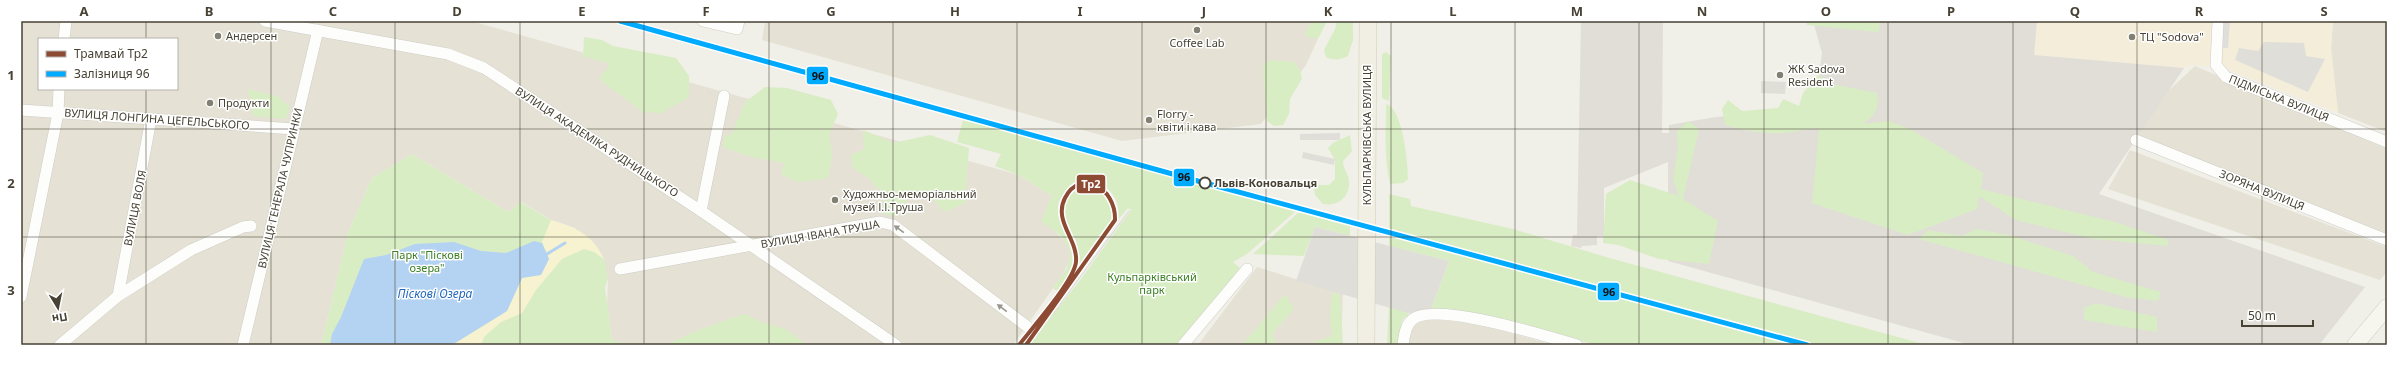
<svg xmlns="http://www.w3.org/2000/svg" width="2408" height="366" viewBox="0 0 2408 366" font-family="'Noto Sans',sans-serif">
<rect width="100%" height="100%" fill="#f0efe8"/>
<g fill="#e5e2d5" fill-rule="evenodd">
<path d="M21,21h450l548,154 33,21 -4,28 19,20 4,8 -1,8 -7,14 -50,71h-392l-9,-5 -5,-35 1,-26 -33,-51 -24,-8 -29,-18 -14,10 -96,-58 -40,24 -24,55 -27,112h-300zM39,39h138v50h-138z"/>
<polygon points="765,21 1326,21 1306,65 1261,124 1122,141 762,40"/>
<polygon points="2333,21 2387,21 2387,132 2338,113 2331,49"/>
<polygon points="2195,66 2387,149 2387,234 2134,133 2150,108"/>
<polygon points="2130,150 2387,247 2387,272 2380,280 2108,189"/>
<polygon points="1257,267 1343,294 1341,345 1198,345"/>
<polygon points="1429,318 1482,325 1554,345 1406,345 1413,322"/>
</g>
<polygon fill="#f4edd9" points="2037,21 2333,21 2331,49 2338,113 2221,67 2192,65 2184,68 2034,55"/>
<polygon fill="#e0ded6" points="1581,21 1663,21 1662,133 1669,133 1669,125 1716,117 1815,108 1822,53 1813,21 2037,21 2034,55 2184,68 2099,194 2365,287 2319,345 1971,345 1668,261 1668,162 1604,188 1604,236 1597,236 1597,245 1582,246 1581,248 1571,246 1573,235 1577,235"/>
<g fill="#d9edc5">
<polygon points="1311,21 1327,21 1319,37 1311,39 1305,34"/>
<path d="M1337,21h16v19l-5,16c-8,4 -13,5 -22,1l-2,-7 11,-21z"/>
<polygon points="1807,21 1880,21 1879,32 1807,25"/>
<polygon points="584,37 602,40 613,46 676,58 689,76 689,97 661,113 643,112 599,79 610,64 583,56"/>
<polygon points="1386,52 1391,56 1389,101 1382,98 1382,54"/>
<polygon points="1271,60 1294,62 1300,70 1302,79 1290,99 1289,114 1283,125 1274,126 1267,121 1263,70 1264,64"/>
<path d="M1818,75l13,9 46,9c2,17 -1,22 -15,31l27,-3 21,8 73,44 -2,16 134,33 54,18 -2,6 -73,-7 -78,-19 -37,-24 -2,13 -69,26 -96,-32 7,-74c-13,-1 -24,4 -37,4 -20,1 -38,-3 -57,-8l-3,-16 6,-9 14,11 36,-3 5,-9 16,7 4,-13z"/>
<polygon points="765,87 787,88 831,100 838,114 829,134 832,156 828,178 799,182 781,175 784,163 748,156 722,147 725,136 732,134 745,102"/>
<polygon points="248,89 277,96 290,106 286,119 253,116"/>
<path d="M1386,104c17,4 22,60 22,75l-5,4 -13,1c-6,-26 -4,-53 -4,-80z"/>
<path d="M963,120l334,90 -50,44 -14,8 7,6 -63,77h-149l50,-62 53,-73 -3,-2 -11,13c6,-17 -6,-36 -24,-39 -9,-1 -18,1 -25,7 -26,23 6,45 6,70 -1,12 -10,22 -17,32l-4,-3 14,-20 4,-16 -10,-16 -20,-15 11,-25 -33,-21 -24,-9 6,-12 -44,-12z"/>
<polygon points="1688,121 1699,129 1683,199 1718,221 1709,264 1659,259 1618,245 1603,243 1606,194 1630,180 1679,196 1673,179 1678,149 1677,131"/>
<polygon points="863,130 893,143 930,135 969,148 965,203 945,212 930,196 911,193 896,216 882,214 884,196 870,179 853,168 851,155 864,149"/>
<path d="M1350,135l2,16 -9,10c0,6 3,10 5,15 5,17 -7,31 -25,28l-8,-9 -1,-6 4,-4h11l6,-6v-19l-7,-12 5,-5z"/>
<polygon points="412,154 508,212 521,202 600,250 601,257 604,259 608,279 605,288 612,340 623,343 668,344 696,331 744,314 764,323 786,329 804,343 803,345 321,345 348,233 372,178"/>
<path d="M1089,187c8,1 14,3 19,10 16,23 -16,52 -29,70 -2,-6 0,-17 -2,-24 -3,-9 -11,-16 -13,-25 -5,-17 9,-30 25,-31z"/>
<polygon points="1389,194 1410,199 1411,206 1513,229 1606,257 1927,345 1596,345 1521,324 1451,309 1431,309 1449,261 1389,246"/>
<polygon points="1300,211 1350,225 1350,236 1315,227 1304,256 1253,254"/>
<polygon points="1976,229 2009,235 2073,256 2093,272 2161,292 2158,301 2126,297 1919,239 1928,230 1962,236"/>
<polygon points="1332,292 1340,295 1343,345 1314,345 1316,341 1332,336 1330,316"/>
<polygon points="1285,294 1294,309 1272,334 1277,345 1242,345"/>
<polygon points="2095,303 2157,317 2157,332 2084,320 2084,308"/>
<polygon points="1389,306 1404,308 1409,315 1403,319 1397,345 1387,345"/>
</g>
<path fill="#f7f3d0" d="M551,220c26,8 41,14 53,39l-10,-7 -10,-3 -22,10 -26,31 -14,23 -21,9 -17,15 -3,8h-29l55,-34 15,-33 27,-19 -7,-17z"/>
<g fill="#dfded8">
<polygon points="2224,21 2230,21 2228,48 2222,48"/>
<polygon points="2264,42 2304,43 2306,56 2325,59 2308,92 2235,60 2239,48 2258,51"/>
<polygon points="1761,81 1786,82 1785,94 1761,93"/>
<polygon points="1340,133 1340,140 1300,140 1300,134"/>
<polygon points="1303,152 1335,159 1334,165 1302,158"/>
<polygon points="1315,227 1449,261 1431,309 1415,315 1296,281"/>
</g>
<polygon fill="#b4d2f2" points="534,241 542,243 549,259 541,275 522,278 507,311 452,345 330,345 332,334 341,317 364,259 386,255 415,244 454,242 481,251 506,253"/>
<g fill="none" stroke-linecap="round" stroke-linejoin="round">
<polyline stroke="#b4d2f2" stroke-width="3" points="547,254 565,243"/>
<g stroke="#cecdc5" stroke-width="12">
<g id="minor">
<polyline points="265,21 448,54 484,68 701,211 896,345"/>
<polyline points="703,21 737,29 739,21"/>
<polyline points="2218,21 2216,65 2226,77 2387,142"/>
<polyline points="64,39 66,21"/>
<polyline points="21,110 294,129"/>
<polyline points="2136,140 2387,240"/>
<polyline points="701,211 724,96"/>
<polyline points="620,269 880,222 893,225 1033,331 1023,345"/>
<polyline points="118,296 151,119"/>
<polyline points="21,297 58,113 59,89"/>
<polyline points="60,345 118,296 191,250 243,227 251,226"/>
<polyline points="243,345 318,30"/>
<polyline points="1183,345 1247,269"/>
<path d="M1403,345c1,-8 2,-19 9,-25 21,-20 137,17 165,25"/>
</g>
</g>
<g stroke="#d0cebe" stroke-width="17">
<polyline id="secondary" points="2355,345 2387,307"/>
</g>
<g stroke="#d4cfb4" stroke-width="18">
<polyline id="primary" points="1366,345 1368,21"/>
</g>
<use href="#minor" stroke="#fdfdfc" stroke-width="11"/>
<use href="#secondary" stroke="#f6f5ee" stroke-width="16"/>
<use href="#primary" stroke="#f1efe3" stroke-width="17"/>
<polyline stroke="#d9d9d8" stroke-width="1" points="1042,323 1052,315 1129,211"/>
<g stroke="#fff" stroke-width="8">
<polyline id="rail-1" points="620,21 1205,183 1807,345"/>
</g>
<use href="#rail-1" stroke="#0af" stroke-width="5"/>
<g stroke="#fff" stroke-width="7">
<path id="tram-1" d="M1019,345c13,-17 55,-64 57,-83 2,-23 -23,-41 -11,-64 15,-30 51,-11 50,22l-89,125"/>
</g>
<use href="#tram-1" stroke="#8e4b34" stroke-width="4"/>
</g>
<defs><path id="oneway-solid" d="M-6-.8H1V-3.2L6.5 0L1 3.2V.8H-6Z"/></defs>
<g fill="#99968e">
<use href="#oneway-solid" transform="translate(899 229) rotate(-144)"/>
<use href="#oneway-solid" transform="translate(1002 308) rotate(-143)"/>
</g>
<path fill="none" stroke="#474234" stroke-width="1" stroke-opacity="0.55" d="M146,21v18M271,21v324M395,21v324M520,21v324M644,21v324M769,21v324M893,21v324M1017,21v324M1142,21v324M1266,21v324M1391,21v324M1515,21v324M1639,21v324M1764,21v324M1888,21v324M2013,21v324M2137,21v324M2262,21v324M146,89v256M21,129h2366M21,237h2366"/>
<g fill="#827f73" stroke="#fff" stroke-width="1.5">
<circle cx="1197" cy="30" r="4"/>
<circle cx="218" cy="36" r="4"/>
<circle cx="2132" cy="37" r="4"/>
<circle cx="1780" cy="75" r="4"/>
<circle cx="210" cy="103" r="4"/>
<circle cx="1149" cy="120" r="4"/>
<circle cx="835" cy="200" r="4"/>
</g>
<circle fill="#fff" stroke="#474234" stroke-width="2" cx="1205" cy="183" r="5.5"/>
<g text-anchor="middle" stroke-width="3" stroke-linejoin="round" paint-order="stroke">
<g font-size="11" fill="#474234" stroke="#fff" text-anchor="start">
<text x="226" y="40">Андерсен</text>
<text x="2140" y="41">ТЦ "Sodova"</text>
<text x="1197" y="47" text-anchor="middle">Coffee Lab</text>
<text x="1788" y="73">ЖК Sadova<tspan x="1788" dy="13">Resident</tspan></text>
<text x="218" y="107">Продукти</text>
<text x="1157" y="118">Florry -<tspan x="1157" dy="13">квіти і кава</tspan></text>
<text x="843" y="198">Художньо-меморіальний<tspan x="843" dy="13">музей І.І.Труша</tspan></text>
</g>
<g font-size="11" fill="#474234" stroke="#fff">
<text transform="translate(2279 98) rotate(22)" y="4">ПІДМІСЬКА ВУЛИЦЯ</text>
<text transform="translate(157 119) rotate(4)" y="4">ВУЛИЦЯ ЛОНГИНА ЦЕГЕЛЬСЬКОГО</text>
<text transform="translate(1367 135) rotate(-90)" y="4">КУЛЬПАРКІВСЬКА ВУЛИЦЯ</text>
<text transform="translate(597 142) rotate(33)" y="4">ВУЛИЦЯ АКАДЕМІКА РУДНИЦЬКОГО</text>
<text transform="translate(280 188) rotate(-77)" y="4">ВУЛИЦЯ ГЕНЕРАЛА ЧУПРИНКИ</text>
<text transform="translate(2262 190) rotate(22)" y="4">ЗОРЯНА ВУЛИЦЯ</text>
<text transform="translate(135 208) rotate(-79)" y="4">ВУЛИЦЯ ВОЛЯ</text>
<text transform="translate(820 234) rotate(-10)" y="4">ВУЛИЦЯ ІВАНА ТРУША</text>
</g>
<g font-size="11" font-weight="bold" fill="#474234" stroke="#fff" text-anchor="start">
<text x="1214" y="187">Львів-Коновальця</text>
</g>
<g font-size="11" fill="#397e22" stroke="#fff">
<text x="427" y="259">Парк "Піскові<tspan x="427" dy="13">озера"</tspan></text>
<text x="1152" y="281">Кульпарківський<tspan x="1152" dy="13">парк</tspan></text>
</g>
<g font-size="12" font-style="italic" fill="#2368bd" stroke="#fff">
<text x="435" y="298">Піскові Озера</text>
</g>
</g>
<g stroke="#fff" stroke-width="1.5">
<rect x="806" y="66" width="23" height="19" rx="4" fill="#0af"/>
<rect x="1173" y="168" width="22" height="19" rx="4" fill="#0af"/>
<rect x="1076" y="174" width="30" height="20" rx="4" fill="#8e4b34"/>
<rect x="1597" y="282" width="23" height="19" rx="4" fill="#0af"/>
</g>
<g font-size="11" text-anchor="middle" font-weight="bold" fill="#fff">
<text x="1091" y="188">Тр2</text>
</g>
<g font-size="11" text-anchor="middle" font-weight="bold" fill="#111">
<text x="818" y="80">96</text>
<text x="1184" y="181">96</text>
<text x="1609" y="296">96</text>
</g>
<rect width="2408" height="366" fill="none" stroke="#ffffff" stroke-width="44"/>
<rect x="38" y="38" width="140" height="52" fill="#ffffff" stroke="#b5b3ae"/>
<rect x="46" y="51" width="20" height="6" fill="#8e4b34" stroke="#b5b3ae"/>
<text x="74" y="58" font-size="12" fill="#474234">Трамвай Тр2</text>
<rect x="46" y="71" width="20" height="6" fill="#00aaff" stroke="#b5b3ae"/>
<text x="74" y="78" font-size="12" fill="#474234">Залізниця 96</text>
<g transform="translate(58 308) rotate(170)" stroke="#ffffff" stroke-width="3" paint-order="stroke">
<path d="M0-3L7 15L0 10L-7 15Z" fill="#474234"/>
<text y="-6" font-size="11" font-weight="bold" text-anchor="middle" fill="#474234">Пн</text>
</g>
<path d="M2242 320v6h71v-6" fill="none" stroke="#474234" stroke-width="2"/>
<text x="2248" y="320" font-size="12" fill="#474234" stroke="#ffffff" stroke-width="3" paint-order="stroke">50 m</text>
<rect x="22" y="22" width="2364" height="322" fill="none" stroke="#474234" stroke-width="1.5"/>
<g font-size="13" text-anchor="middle" font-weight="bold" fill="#474234">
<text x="84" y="16">A</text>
<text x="209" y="16">B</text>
<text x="333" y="16">C</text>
<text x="457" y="16">D</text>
<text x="582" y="16">E</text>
<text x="706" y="16">F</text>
<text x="831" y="16">G</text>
<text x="955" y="16">H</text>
<text x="1080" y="16">I</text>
<text x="1204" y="16">J</text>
<text x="1328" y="16">K</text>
<text x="1453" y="16">L</text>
<text x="1577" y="16">M</text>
<text x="1702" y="16">N</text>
<text x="1826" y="16">O</text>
<text x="1951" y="16">P</text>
<text x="2075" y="16">Q</text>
<text x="2199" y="16">R</text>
<text x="2324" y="16">S</text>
<text x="11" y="80">1</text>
<text x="11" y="188">2</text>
<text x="11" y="295">3</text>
</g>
</svg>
